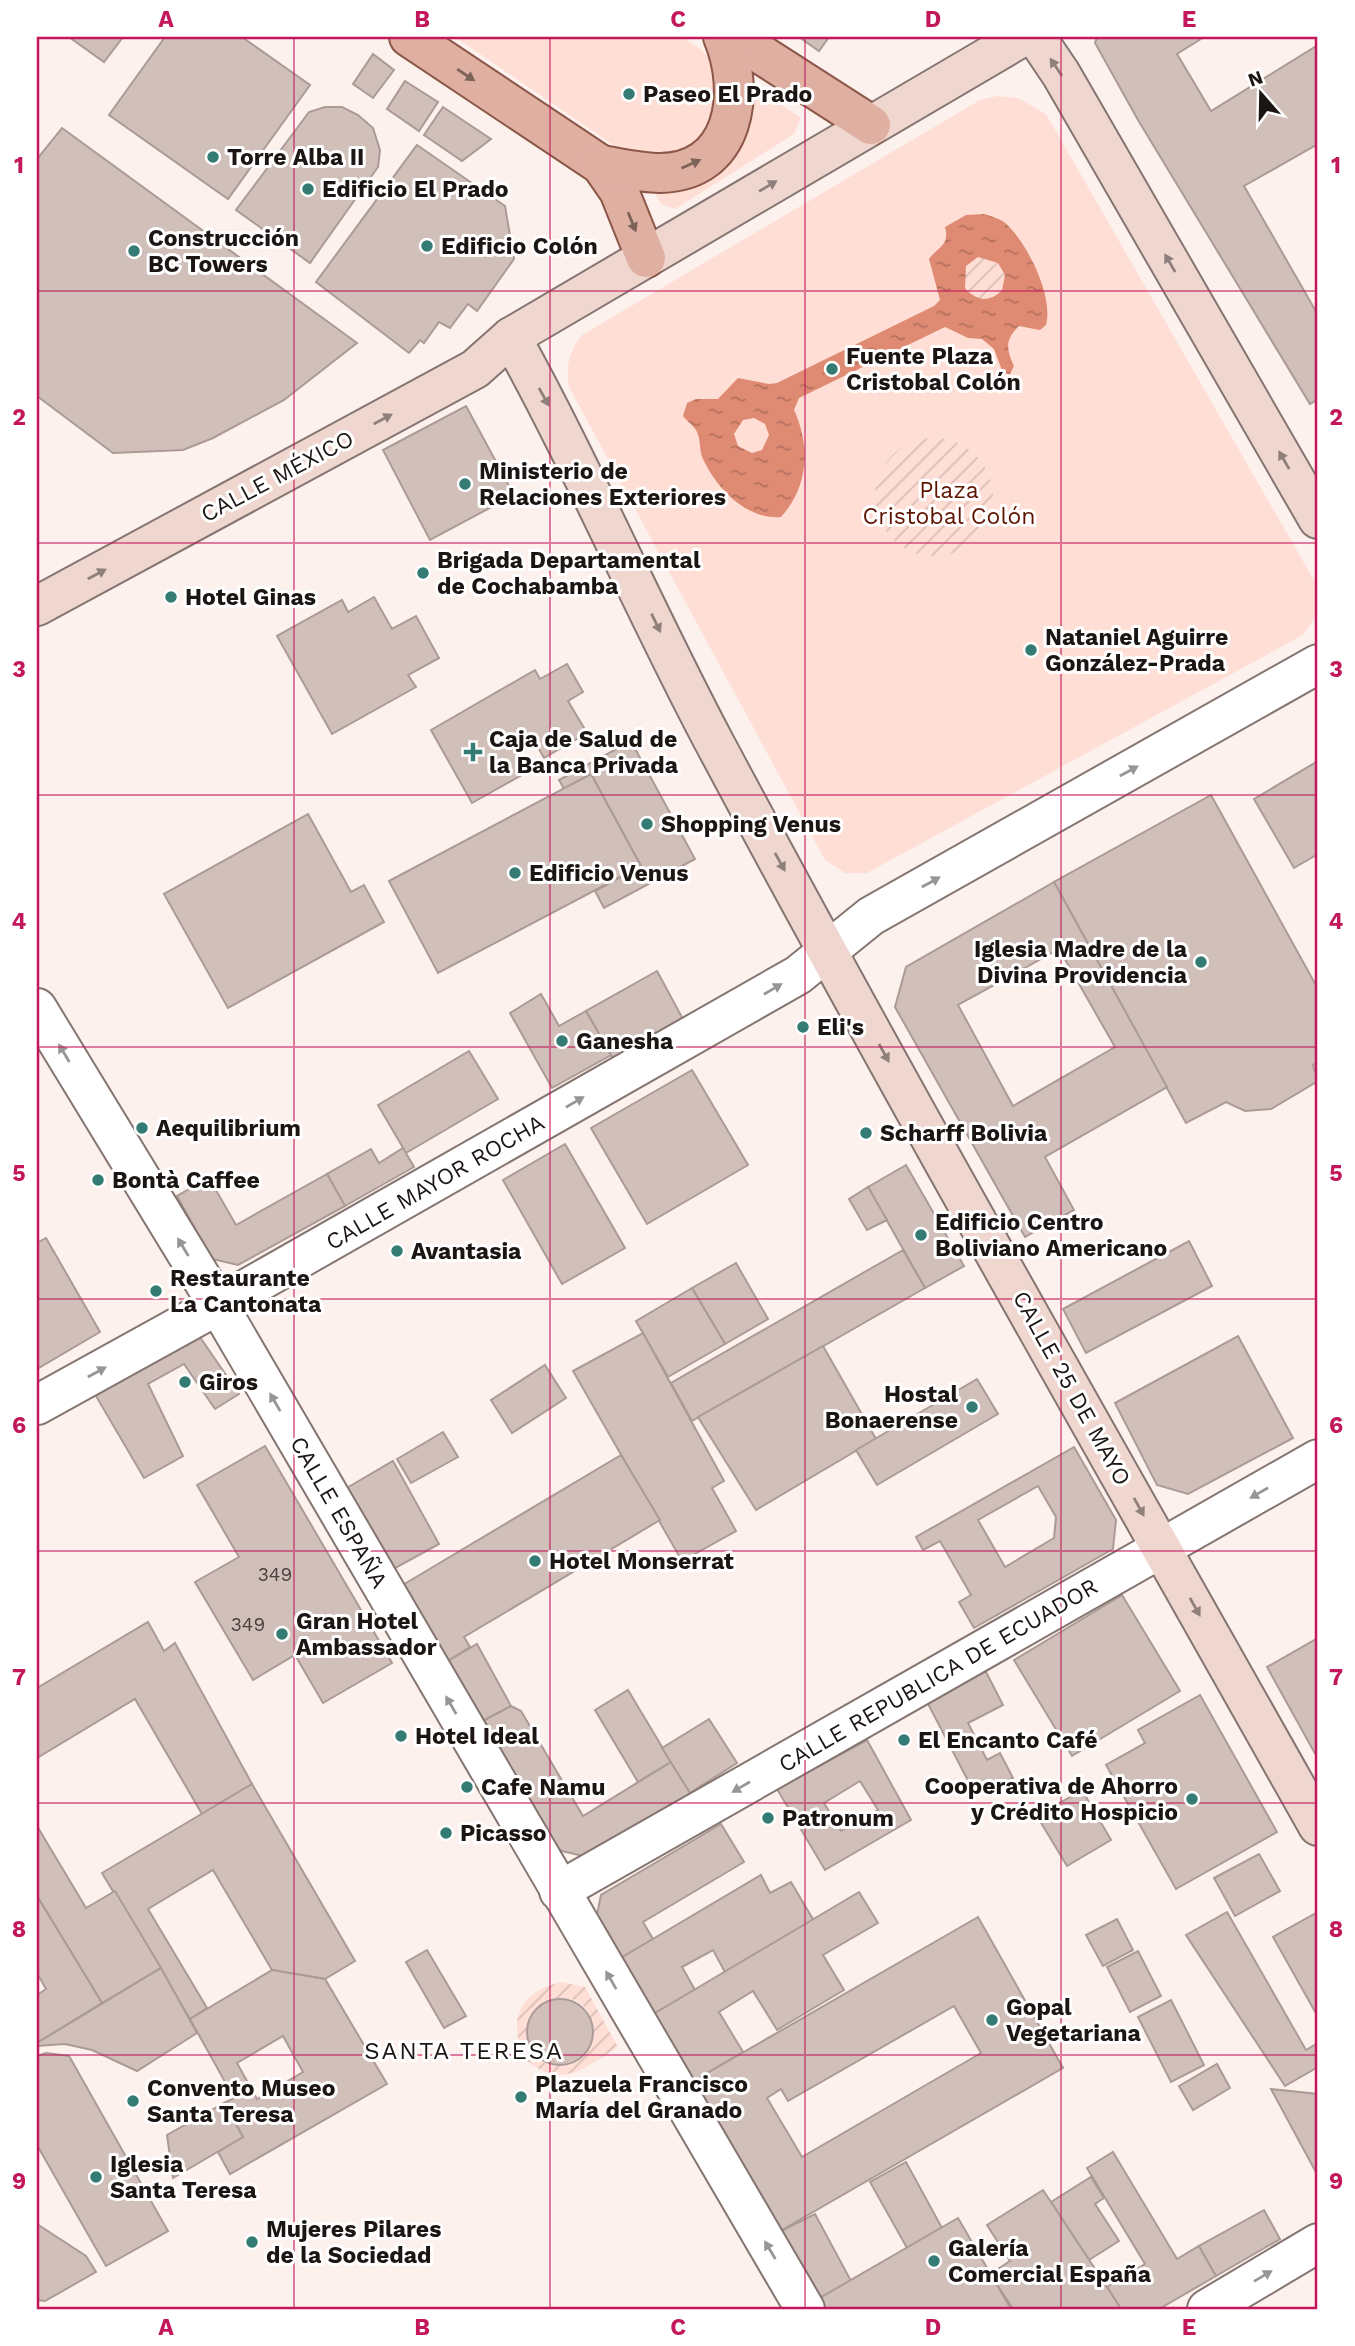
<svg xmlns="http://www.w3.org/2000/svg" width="1355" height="2346" viewBox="0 0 1355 2346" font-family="'Work Sans',sans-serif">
<defs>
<pattern id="garden-furrows" width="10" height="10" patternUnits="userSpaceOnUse" patternTransform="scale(1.75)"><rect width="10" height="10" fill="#ffded5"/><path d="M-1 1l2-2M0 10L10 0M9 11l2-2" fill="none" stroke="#dabeb6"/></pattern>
<pattern id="water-ripples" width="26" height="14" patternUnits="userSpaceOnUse" patternTransform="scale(1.75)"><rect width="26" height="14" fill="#df8a73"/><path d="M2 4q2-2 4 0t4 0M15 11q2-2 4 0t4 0" fill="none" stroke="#b4705d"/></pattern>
</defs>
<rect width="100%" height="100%" fill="#fdf1ee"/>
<g fill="#ffded5">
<polygon points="455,37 682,37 702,50 714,65 720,82 711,124 697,141 676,154 650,159 622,151"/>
<polygon points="751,84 801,118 794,134 675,209 661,204 650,186 661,187"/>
<path d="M997,96l21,2 28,16 269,468 3,31 -15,22 -436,238h-22l-20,-13 -256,-473c-3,-21 -1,-34 13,-52l398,-235z"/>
</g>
<g fill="url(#garden-furrows)">
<circle cx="984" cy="278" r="21"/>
<circle cx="934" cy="497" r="59"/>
<path d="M562,1982l23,5 33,60c-33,20 -54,43 -91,14l9,-6c60,46 81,-68 18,-56 -23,4 -30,26 -25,46l-7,5c-15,-35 4,-61 40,-68z"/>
</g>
<path fill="url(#water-ripples)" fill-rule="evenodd" d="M984,214c6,2 14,4 20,8 22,18 50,74 42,103l-6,5 -21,-4c-14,13 -13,23 -5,40l-4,8 -7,-1 -9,-24 -12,-10 -14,-1 -23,-11 -146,71 -5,12c17,36 14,78 -13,107 -34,3 -64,-28 -78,-58 -4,-8 -2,-19 -6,-27 -2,-5 -10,-11 -14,-16l4,-13 9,-4h22l20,-21 31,6 8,-1 157,-77 6,-6 -11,-41c9,-13 21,-13 16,-32l21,-12zM978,257l20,6 7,12 -3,15c-12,13 -26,11 -37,-2l1,-22zM754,418l11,6 4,11 -7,15 -10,3 -14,-7 -4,-12 9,-14z"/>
<g fill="#d1bfba" stroke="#ab9a95" stroke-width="2" fill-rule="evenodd">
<polygon points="69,37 123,37 104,62"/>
<polygon points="165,37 242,37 310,85 228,199 109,115"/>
<polygon points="799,37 829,37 819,51"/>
<polygon points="1097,37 1204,37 1177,54 1211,111 1318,45 1318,144 1244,186 1318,315 1318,399 1310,404 1138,120 1095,43"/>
<polygon points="373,54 394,70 373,98 353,84"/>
<polygon points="405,81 438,102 419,131 387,109"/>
<polygon points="325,107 342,107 358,115 373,128 380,150 378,167 310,263 236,210 309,112"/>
<polygon points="443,107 491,139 462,161 424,135"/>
<polygon points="62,128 357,343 284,400 213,438 183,450 113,453 37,396 37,159"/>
<polygon points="417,145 505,206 514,259 477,311 468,304 450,328 439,322 424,343 420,340 409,353 316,282"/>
<polygon points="466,406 514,495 430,540 383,450"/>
<polygon points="374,597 392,629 416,616 439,658 408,675 416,687 332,734 277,636 342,600 348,612"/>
<polygon points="567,664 583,692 568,701 587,733 544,758 536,744 518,753 529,771 472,803 431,730 535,670 540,679"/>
<polygon points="631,741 695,859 604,908 595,891 641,866 591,774 564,789 559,780"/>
<polygon points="1318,761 1318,854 1294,868 1254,799"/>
<polygon points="591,774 641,866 438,973 389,881"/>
<polygon points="1211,795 1318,989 1318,1062 1313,1065 1318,1081 1271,1109 1245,1111 1226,1102 1186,1123 1054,882"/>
<polygon points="308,814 351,892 364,885 384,922 228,1008 164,894"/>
<path d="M1054,882l113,205 -122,70 29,53 -49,27 -130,-230 11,-40zM1059,949l56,98 -102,59 -55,-101z"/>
<polygon points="657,971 685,1023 615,1062 586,1011"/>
<polygon points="541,994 559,1026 586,1011 611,1055 552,1088 510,1013"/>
<polygon points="469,1051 498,1099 406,1153 378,1105"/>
<polygon points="692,1070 748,1165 647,1224 591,1128"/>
<polygon points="565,1144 625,1248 562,1284 503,1180"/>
<polygon points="403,1148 414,1167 345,1206 327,1174 371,1149 379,1163"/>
<polygon points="906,1165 964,1266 925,1288 868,1187"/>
<polygon points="327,1174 345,1206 238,1265 212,1259 177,1196 209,1178 236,1225"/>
<polygon points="868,1187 887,1220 867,1230 849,1199"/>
<polygon points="46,1238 100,1332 37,1369 37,1243"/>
<polygon points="1189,1241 1212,1286 1086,1353 1063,1309"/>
<polygon points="903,1250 925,1288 692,1421 671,1383"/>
<polygon points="736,1263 768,1319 725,1344 692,1288"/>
<polygon points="692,1288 725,1344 668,1377 636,1321"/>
<polygon points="191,1324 239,1394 215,1409 184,1364 148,1384 183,1456 144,1478 86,1379"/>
<polygon points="643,1333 724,1481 712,1488 736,1531 682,1561 573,1371"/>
<polygon points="1238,1336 1293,1438 1188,1494 1157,1485 1115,1403"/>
<polygon points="823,1346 876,1439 756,1510 698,1417"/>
<polygon points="545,1365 566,1398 512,1433 491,1400"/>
<polygon points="977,1379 998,1414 877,1485 856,1450"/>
<polygon points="443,1432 458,1457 411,1483 397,1459"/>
<polygon points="265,1446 392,1663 323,1703 295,1655 253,1680 195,1582 239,1557 197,1485"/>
<path d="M1074,1447l42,73 -3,29 -139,79 -15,-26 12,-7 -31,-54 -17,9 -7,-13zM1038,1486l18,31 -2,21 -49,29 -27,-47z"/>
<polygon points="621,1455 660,1520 464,1637 470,1647 446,1662 401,1586"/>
<polygon points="393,1461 439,1544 390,1571 345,1489"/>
<polygon points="1122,1595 1180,1691 1072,1756 1014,1660"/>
<polygon points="148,1622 164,1651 175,1643 252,1784 202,1814 135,1699 37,1758 37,1688"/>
<polygon points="1318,1638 1318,1759 1267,1667"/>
<polygon points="477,1644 511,1706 481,1722 446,1662"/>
<polygon points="985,1670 1003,1705 968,1723 987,1760 1000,1753 1013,1778 976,1796 926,1700"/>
<polygon points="628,1690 671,1762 638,1782 595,1710"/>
<polygon points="1200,1695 1277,1832 1176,1889 1106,1765 1145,1743 1138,1730"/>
<polygon points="511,1706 521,1711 583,1816 671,1762 693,1795 587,1857 562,1851 546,1841 481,1722"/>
<polygon points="709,1719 737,1763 690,1793 662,1748"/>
<path d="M867,1740l44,80 -86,50 -48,-81zM860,1781l18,29 -37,21 -17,-28z"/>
<polygon points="252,1784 355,1961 325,1979 272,1970 213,1870 148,1909 207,2008 190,2019 102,1873"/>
<polygon points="1082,1790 1111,1840 1067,1866 1037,1816"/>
<polygon points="721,1824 744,1862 643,1922 653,1939 619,1959 596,1919 601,1895"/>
<polygon points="37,1826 86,1908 115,1891 161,1968 102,2003 37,1896"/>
<polygon points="1259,1854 1280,1891 1235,1916 1214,1878"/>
<polygon points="761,1875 770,1893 791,1882 814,1921 725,1972 713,1950 682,1967 695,1990 650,2016 619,1959"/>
<polygon points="859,1892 878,1923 823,1955 844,1990 777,2030 753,1991 719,2012 743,2052 690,2083 650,2016"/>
<polygon points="37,1896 102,2003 37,2043 37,1995 46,1989 37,1973"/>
<polygon points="1227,1912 1306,2050 1318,2043 1318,2067 1285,2086 1186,1935"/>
<polygon points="1318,1912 1318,2017 1273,1937"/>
<path d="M978,1917l85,151 -288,166 -85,-151zM954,2006l27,47 -179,104 -35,-59 14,-9 7,12z"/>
<polygon points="1117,1919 1133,1950 1103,1966 1086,1935"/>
<polygon points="427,1950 466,2016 444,2028 406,1962"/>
<polygon points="1138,1951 1161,1996 1130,2012 1107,1967"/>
<polygon points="161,1968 197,2033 137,2071 92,2050 65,2044 37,2046 37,2043"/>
<path d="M272,1970l53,9 62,105 -157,90 -12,-22 25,-15 -19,-34 10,-5 -44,-79zM283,2036l20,36 -46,27 -20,-36z"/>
<circle cx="560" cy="2032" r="33"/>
<polygon points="1171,2000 1204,2065 1171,2082 1138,2017"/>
<polygon points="46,2053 69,2056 168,2231 106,2266 37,2145 37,2056"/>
<polygon points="1217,2064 1230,2088 1193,2110 1179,2086"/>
<polygon points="1271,2089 1318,2094 1318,2176"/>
<polygon points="224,2103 243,2137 173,2178 167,2135"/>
<polygon points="1113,2152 1177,2259 1199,2246 1216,2276 1159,2309 1121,2309 1107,2287 1145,2264 1087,2168"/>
<polygon points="906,2162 942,2228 907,2248 870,2182"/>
<polygon points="1091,2177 1104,2198 1095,2204 1119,2241 1089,2260 1051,2202"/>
<polygon points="1043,2190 1107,2287 1121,2309 1013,2309 990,2274 1010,2261 987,2225"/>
<polygon points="1264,2210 1280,2239 1216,2276 1199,2246"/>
<polygon points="815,2214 851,2281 811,2303 775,2234"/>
<polygon points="958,2218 1011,2309 814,2309 811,2303"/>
<polygon points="37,2224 86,2256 96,2272 45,2301 37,2300"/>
</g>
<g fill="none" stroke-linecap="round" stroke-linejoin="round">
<g stroke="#857570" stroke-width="42">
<g id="street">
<polyline points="37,1008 218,1305 805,2309"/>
<polyline points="37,1405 218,1305 798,975 871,916 1318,664"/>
<polyline points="559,1891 1318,1459"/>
<polyline points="1207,2309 1318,2243"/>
</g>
</g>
<g stroke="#857570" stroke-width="42">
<g id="secondary">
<polyline points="1036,37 1061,74 1318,519"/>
<path d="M511,337c73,132 132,271 202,403 195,366 402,725 605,1086"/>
<polyline points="37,606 475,369 511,337 1022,37"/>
</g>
</g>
<g stroke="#8c5748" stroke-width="42">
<g id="primary">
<polyline points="409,37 601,165 619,191 646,258"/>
<polyline points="734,37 871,125"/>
<path d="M601,165c19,3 40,8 59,8 76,-1 86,-81 63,-136"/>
</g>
</g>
<use href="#street" stroke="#fff" stroke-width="38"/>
<use href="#secondary" stroke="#efd7d0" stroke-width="38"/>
<use href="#primary" stroke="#dfafa2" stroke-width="38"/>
</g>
<defs><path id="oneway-solid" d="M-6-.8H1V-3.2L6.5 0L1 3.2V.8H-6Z" transform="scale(1.75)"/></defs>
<g fill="#90807b">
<use href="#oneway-solid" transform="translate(1056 67) rotate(-124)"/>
<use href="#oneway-solid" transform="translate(768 186) rotate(-31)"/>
<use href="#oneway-solid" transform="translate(1170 263) rotate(-120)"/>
<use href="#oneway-solid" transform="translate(544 397) rotate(61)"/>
<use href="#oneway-solid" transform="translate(383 419) rotate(-28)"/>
<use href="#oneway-solid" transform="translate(1284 460) rotate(-120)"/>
<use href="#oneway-solid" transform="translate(97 574) rotate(-28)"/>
<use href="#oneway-solid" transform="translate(656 623) rotate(64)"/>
<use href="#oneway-solid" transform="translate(780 862) rotate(61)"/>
<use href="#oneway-solid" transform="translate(884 1053) rotate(61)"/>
<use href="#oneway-solid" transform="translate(1139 1507) rotate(61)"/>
<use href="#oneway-solid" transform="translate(1195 1607) rotate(61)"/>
</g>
<g fill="#7d625a">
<use href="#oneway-solid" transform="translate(466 75) rotate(34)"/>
<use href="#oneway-solid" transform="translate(691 164) rotate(-24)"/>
<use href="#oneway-solid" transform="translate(632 222) rotate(68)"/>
</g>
<g fill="#989695">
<use href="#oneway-solid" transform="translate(1129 771) rotate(-29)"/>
<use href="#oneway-solid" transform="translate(931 882) rotate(-29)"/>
<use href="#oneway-solid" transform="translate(773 989) rotate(-30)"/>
<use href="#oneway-solid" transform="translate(64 1053) rotate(-121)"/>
<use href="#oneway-solid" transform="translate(575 1102) rotate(-30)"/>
<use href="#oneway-solid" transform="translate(183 1247) rotate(-121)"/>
<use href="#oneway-solid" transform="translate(97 1372) rotate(-29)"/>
<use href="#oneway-solid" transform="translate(275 1402) rotate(-120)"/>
<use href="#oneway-solid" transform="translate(1259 1493) rotate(150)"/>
<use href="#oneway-solid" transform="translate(451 1705) rotate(-120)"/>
<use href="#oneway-solid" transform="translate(741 1787) rotate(150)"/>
<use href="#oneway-solid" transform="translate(611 1980) rotate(-120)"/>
<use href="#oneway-solid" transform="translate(770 2250) rotate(-121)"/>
<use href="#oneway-solid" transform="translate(1263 2276) rotate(-31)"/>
</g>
<path fill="none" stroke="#c2185b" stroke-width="2" stroke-opacity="0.55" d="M294,37v2272M550,37v2272M805,37v2272M1061,37v2272M37,291h1281M37,543h1281M37,795h1281M37,1047h1281M37,1299h1281M37,1551h1281M37,1803h1281M37,2055h1281"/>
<g fill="#347b73" stroke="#fff" stroke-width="2.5">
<circle cx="629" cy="94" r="7"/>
<circle cx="213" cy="157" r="7"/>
<circle cx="308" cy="189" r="7"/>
<circle cx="427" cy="246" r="7"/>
<circle cx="134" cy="251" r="7"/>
<circle cx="832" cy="369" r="7"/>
<circle cx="465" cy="484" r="7"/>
<circle cx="423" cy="573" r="7"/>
<circle cx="171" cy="597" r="7"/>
<circle cx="1031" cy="650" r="7"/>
<path d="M469.5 741.5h7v7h7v7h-7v7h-7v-7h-7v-7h7z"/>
<circle cx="647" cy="824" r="7"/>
<circle cx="515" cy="873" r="7"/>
<circle cx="1201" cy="962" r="7"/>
<circle cx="803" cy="1027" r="7"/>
<circle cx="562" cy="1041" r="7"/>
<circle cx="142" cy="1128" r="7"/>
<circle cx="866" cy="1133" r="7"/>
<circle cx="98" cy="1180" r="7"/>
<circle cx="921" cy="1235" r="7"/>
<circle cx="397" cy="1251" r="7"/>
<circle cx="156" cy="1291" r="7"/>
<circle cx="185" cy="1382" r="7"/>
<circle cx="972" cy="1407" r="7"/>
<circle cx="535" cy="1561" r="7"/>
<circle cx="282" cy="1634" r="7"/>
<circle cx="401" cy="1736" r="7"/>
<circle cx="904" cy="1740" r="7"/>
<circle cx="467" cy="1787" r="7"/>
<circle cx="1192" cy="1799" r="7"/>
<circle cx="768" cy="1818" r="7"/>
<circle cx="446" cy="1833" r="7"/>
<circle cx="992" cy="2020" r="7"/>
<circle cx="521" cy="2097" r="7"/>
<circle cx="133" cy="2101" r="7"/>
<circle cx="96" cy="2177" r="7"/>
<circle cx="252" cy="2242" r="7"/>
<circle cx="934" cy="2261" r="7"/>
</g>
<g text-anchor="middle" stroke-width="6" stroke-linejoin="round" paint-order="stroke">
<g font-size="19" fill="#48403d">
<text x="275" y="1581">349</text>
<text x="248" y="1631">349</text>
</g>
<g font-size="23" font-weight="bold" fill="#1b1513" stroke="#fff" text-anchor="start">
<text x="643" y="102">Paseo El Prado</text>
<text x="227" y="165">Torre Alba II</text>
<text x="322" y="197">Edificio El Prado</text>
<text x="148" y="246">Construcción<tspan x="148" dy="26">BC Towers</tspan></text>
<text x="441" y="254">Edificio Colón</text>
<text x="846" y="364">Fuente Plaza<tspan x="846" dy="26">Cristobal Colón</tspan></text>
<text x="479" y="479">Ministerio de<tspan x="479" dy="26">Relaciones Exteriores</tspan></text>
<text x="437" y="568">Brigada Departamental<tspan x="437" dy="26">de Cochabamba</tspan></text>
<text x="185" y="605">Hotel Ginas</text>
<text x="1045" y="645">Nataniel Aguirre<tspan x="1045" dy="26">González-Prada</tspan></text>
<text x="489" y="747">Caja de Salud de<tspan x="489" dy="26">la Banca Privada</tspan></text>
<text x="661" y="832">Shopping Venus</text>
<text x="529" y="881">Edificio Venus</text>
<text x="1187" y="957" text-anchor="end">Iglesia Madre de la<tspan x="1187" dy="26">Divina Providencia</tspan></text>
<text x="817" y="1035">Eli's</text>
<text x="576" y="1049">Ganesha</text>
<text x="156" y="1136">Aequilibrium</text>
<text x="880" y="1141">Scharff Bolivia</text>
<text x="112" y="1188">Bontà Caffee</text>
<text x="935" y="1230">Edificio Centro<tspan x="935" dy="26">Boliviano Americano</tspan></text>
<text x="411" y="1259">Avantasia</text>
<text x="170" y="1286">Restaurante<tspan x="170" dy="26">La Cantonata</tspan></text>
<text x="199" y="1390">Giros</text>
<text x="958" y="1402" text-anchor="end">Hostal<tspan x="958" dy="26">Bonaerense</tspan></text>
<text x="549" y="1569">Hotel Monserrat</text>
<text x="296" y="1629">Gran Hotel<tspan x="296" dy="26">Ambassador</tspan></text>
<text x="415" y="1744">Hotel Ideal</text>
<text x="918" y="1748">El Encanto Café</text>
<text x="1178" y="1794" text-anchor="end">Cooperativa de Ahorro<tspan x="1178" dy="26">y Crédito Hospicio</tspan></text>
<text x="481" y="1795">Cafe Namu</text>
<text x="782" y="1826">Patronum</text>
<text x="460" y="1841">Picasso</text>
<text x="1006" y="2015">Gopal<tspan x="1006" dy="26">Vegetariana</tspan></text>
<text x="535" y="2092">Plazuela Francisco<tspan x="535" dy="26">María del Granado</tspan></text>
<text x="147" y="2096">Convento Museo<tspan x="147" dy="26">Santa Teresa</tspan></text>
<text x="110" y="2172">Iglesia<tspan x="110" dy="26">Santa Teresa</tspan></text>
<text x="266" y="2237">Mujeres Pilares<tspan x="266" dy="26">de la Sociedad</tspan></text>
<text x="948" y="2256">Galería<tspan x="948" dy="26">Comercial España</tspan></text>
</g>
<g font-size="23" fill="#1b1513" stroke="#fff">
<text transform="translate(277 476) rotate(-28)" y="8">CALLE MÉXICO</text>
<text transform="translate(435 1182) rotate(-30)" y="8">CALLE MAYOR ROCHA</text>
<text transform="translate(1072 1388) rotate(61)" y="8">CALLE 25 DE MAYO</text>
<text transform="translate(339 1512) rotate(60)" y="8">CALLE ESPAÑA</text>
<text transform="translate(938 1675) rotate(-30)" y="8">CALLE REPUBLICA DE ECUADOR</text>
</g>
<g font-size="23" fill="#5e1300" stroke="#fff">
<text x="949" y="498">Plaza<tspan x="949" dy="26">Cristobal Colón</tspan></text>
</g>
<g font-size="24" letter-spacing="2" fill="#1b1513" stroke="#fff">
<text x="464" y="2059">SANTA TERESA</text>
</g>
</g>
<rect width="1355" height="2346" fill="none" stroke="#ffffff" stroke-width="77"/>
<g transform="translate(1261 94) rotate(340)" stroke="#ffffff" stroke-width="5" paint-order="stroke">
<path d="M0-5L12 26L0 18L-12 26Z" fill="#1b1513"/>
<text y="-10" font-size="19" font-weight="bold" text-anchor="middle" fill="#1b1513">N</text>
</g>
<rect x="38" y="38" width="1278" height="2270" fill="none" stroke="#c2185b" stroke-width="2.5"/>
<g font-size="23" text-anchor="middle" font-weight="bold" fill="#c2185b">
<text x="166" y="27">A</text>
<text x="422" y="27">B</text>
<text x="678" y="27">C</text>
<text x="933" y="27">D</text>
<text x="1189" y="27">E</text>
<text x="19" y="173">1</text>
<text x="1336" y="173">1</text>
<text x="19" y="425">2</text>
<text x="1336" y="425">2</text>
<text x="19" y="677">3</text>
<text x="1336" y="677">3</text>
<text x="19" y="929">4</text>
<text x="1336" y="929">4</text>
<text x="19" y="1181">5</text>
<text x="1336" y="1181">5</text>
<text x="19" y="1433">6</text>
<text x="1336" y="1433">6</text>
<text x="19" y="1685">7</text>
<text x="1336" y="1685">7</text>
<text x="19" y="1937">8</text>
<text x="1336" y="1937">8</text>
<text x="19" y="2189">9</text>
<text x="1336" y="2189">9</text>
<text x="166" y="2335">A</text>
<text x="422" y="2335">B</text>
<text x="678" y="2335">C</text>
<text x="933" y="2335">D</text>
<text x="1189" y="2335">E</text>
</g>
</svg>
